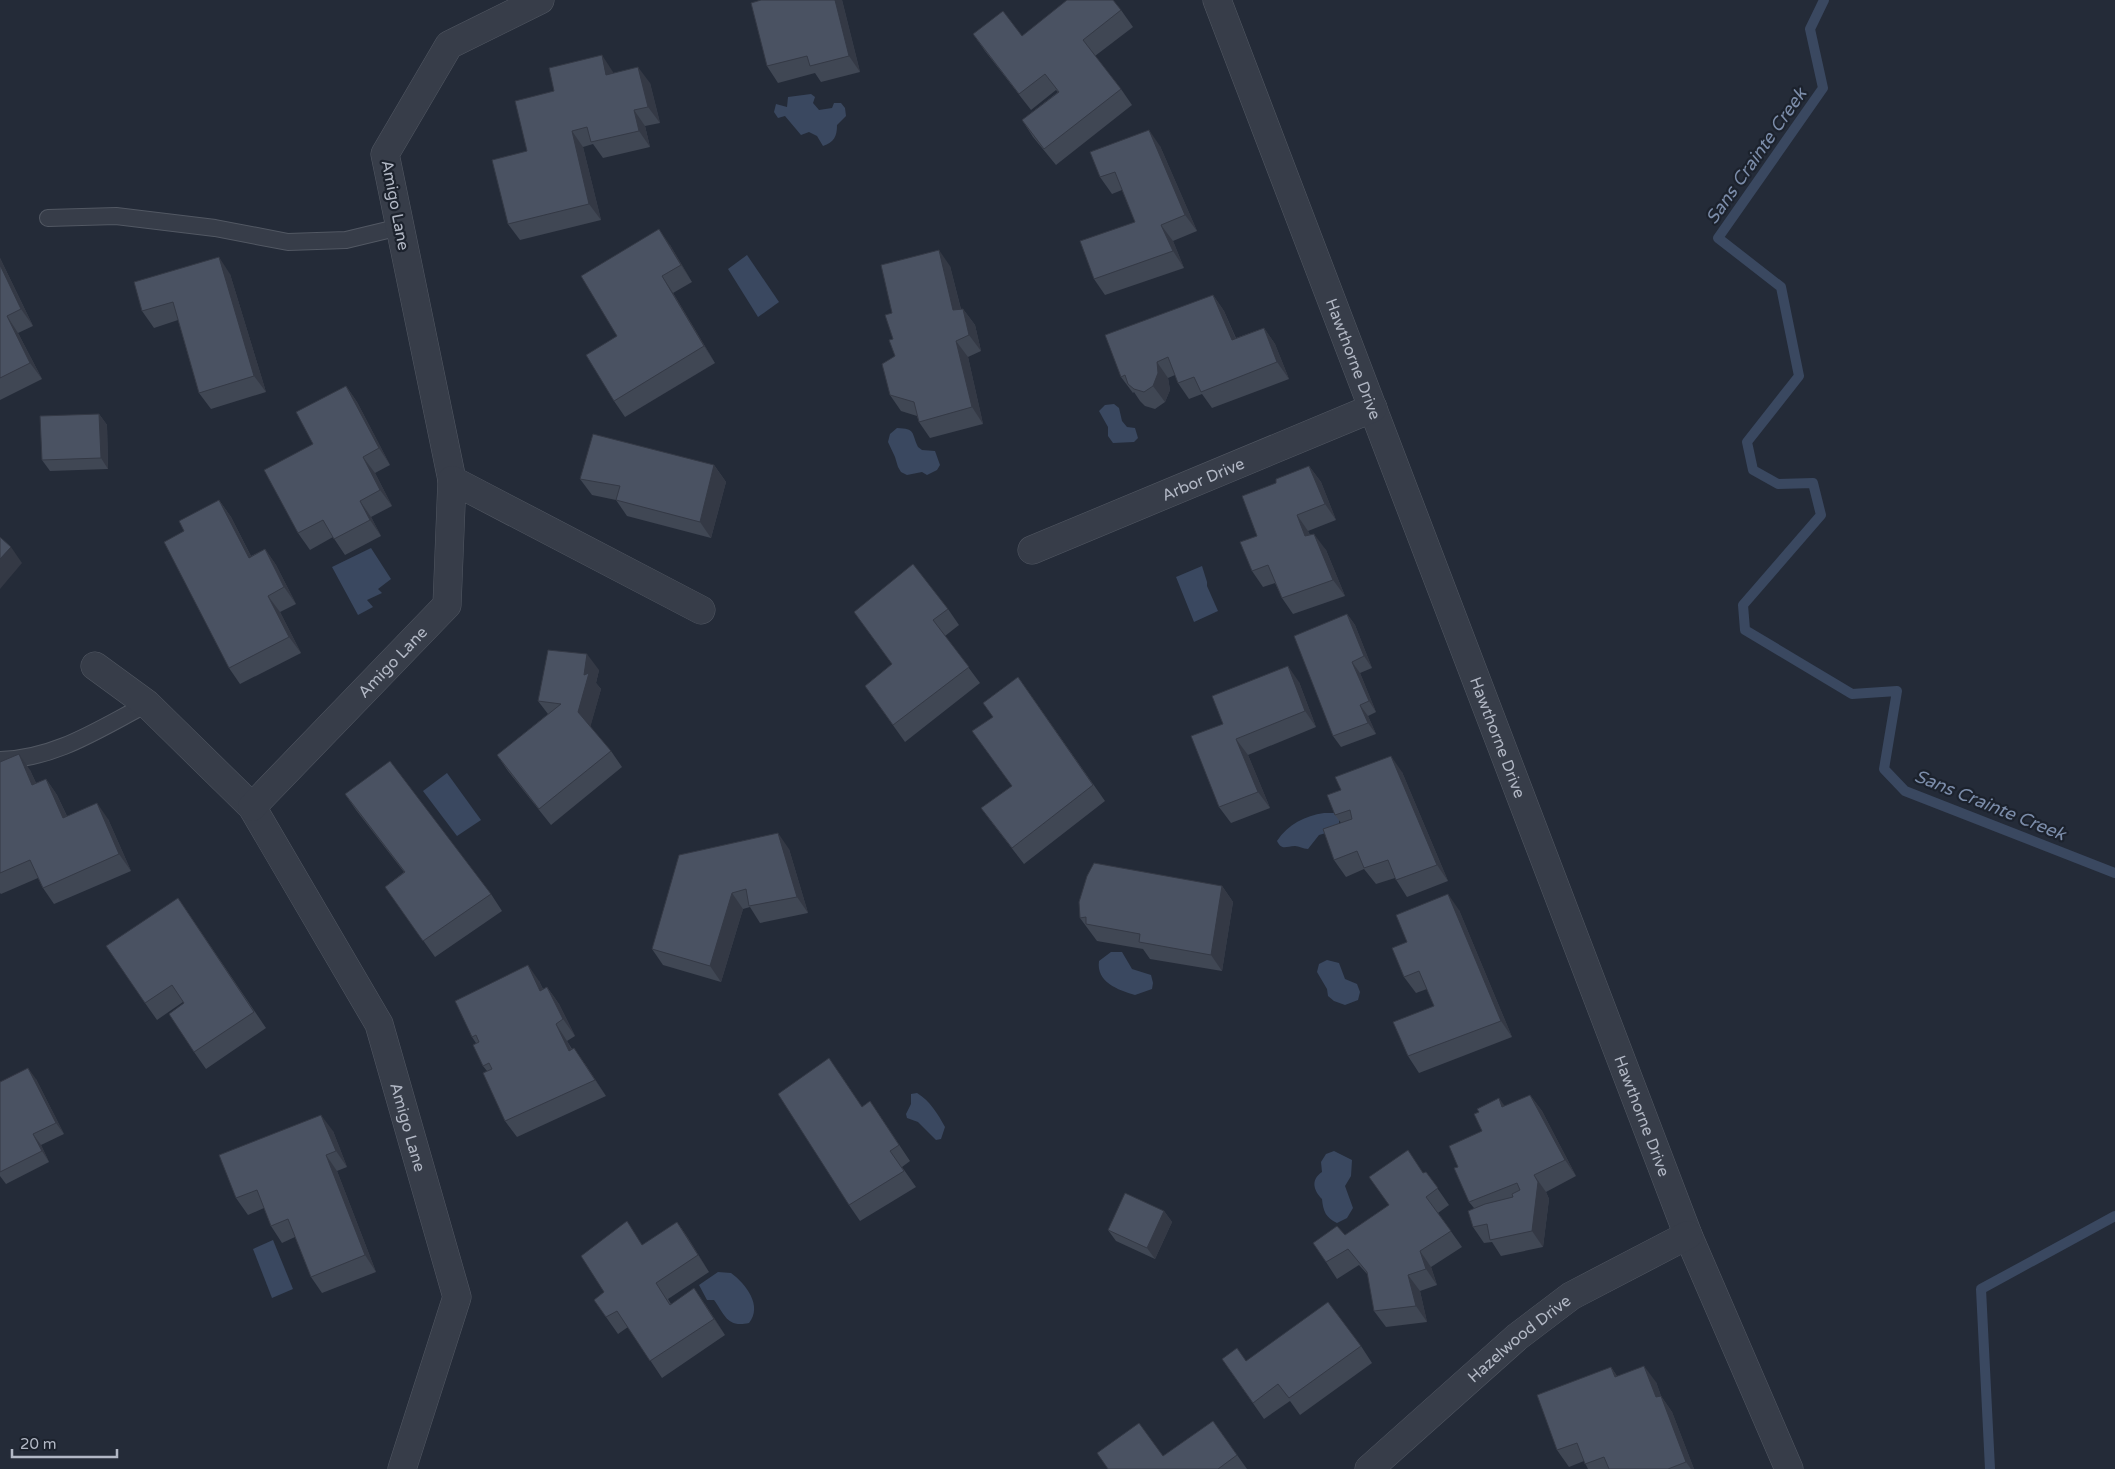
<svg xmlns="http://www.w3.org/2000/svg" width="2115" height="1469" viewBox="0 0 2115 1469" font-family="'Varela Round',sans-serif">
<rect width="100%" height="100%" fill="#242b38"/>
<g fill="#3a4860">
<path d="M811,94l4,3 -2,6 6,7 13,-2 2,-5h7l4,5 1,8 -9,9c0,12 -3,17 -14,21l-6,-10 -8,-4 -8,3 -16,-19 -7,2 -4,-6 2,-8 11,3 1,-10z"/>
<polygon points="747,255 779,302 758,317 728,269"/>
<polygon points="1114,404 1119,408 1122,421 1127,427 1135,428 1138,438 1134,442 1113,443 1108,436 1108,427 1099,411 1105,405"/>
<path d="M897,428c19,1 14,4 21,19l4,3 13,1 5,14 -3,5 -10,5 -5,-3 -15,3 -6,-3 -3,-5 -3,-10 -7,-15 2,-8z"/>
<polygon points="371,548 391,579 378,589 382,593 367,600 373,607 358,615 332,567"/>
<polygon points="1202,566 1207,582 1207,586 1218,611 1194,622 1176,577"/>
<polygon points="447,773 481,820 457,836 423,791"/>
<path d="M1324,813h10l5,5v7l-3,5 -17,5 -11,14c-5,0 -9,-3 -13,-3 -9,0 -13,5 -18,-5 11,-17 28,-25 47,-28z"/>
<path d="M1111,952h11l10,17 19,6 2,8 -1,6 -17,6c-17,-5 -39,-13 -36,-34z"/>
<polygon points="1327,960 1339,963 1345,979 1357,984 1360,992 1358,1000 1345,1005 1334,1001 1328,996 1327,989 1317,972 1319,964"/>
<path d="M917,1093c13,8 21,21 28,34l-4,12 -5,1 -18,-18 -11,-4 -1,-4 5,-10v-10z"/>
<path d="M1334,1151l18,9 -1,16 -6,10 8,22 -6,10 -10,5c-11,-5 -14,-12 -15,-24 -8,-8 -12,-19 0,-27l-1,-10 5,-8z"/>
<polygon points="273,1240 293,1289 272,1298 253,1249"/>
<path d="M718,1272l13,1c15,11 32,33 18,50 -22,5 -24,-8 -35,-23h-7l-8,-15z"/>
</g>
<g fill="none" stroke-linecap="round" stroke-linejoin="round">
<g stroke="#3a4860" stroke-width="10">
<polyline points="1824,0 1810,29 1823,88 1718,238 1781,287 1799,376 1747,442 1753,470 1778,484 1813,483 1821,515 1743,605 1745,630 1852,694 1897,691 1884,769 1905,791 2115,873"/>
<polyline points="1990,1469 1981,1289 2115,1216"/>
</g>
<g stroke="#525863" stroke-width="18">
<g id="lane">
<polyline points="48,218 116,216 215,228 288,242 346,240 400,227"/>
<path d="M0,760c55,-1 99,-31 147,-56"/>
</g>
</g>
<g stroke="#525863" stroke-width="29">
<g id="street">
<path id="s1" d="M1217,0l471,1235 101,234"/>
<polyline points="452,480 385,154 449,45 540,0"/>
<path id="s2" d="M1032,550l341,-142"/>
<path id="s3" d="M95,666l52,38 105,103 127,217 78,273 -55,172"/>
<path id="s4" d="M252,807l195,-202 5,-125 249,130"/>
<path id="s5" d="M1369,1469l148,-132 54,-41 117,-61"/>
</g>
</g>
<use href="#lane" stroke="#373d49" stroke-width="16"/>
<use href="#street" stroke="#373d49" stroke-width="28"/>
</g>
<g fill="#404754">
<polygon points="842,0 860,72 821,82 815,73 778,83 767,66"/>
<polygon points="1121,10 1133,27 1095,56 1121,89 1132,105 1056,165 1033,137 1022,120 1058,92 1056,90 1031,110 985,51 973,34 1022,36"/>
<polygon points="613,72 613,73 650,83 660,123 645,126 650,147 603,158 593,144 583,147 601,220 520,240 508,224 554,91"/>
<polygon points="1160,146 1197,231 1173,241 1184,268 1105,295 1094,279 1135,222 1122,190 1112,194 1100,177"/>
<polygon points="670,245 692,282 673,293 715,363 625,417 614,401 617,336"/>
<polygon points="0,258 33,326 18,333 42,379 0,400"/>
<polygon points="950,266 961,309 963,309 975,325 981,351 968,357 983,424 930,438 919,422 917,416 901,411 890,395 895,356 893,339 892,313"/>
<polygon points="230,274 266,392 211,409 199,393 178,320 154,328 142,311"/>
<polygon points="1213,295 1224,311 1236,338 1264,328 1275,344 1289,379 1212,408 1202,394 1189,399 1178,383 1175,375 1168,378 1170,390 1165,402 1155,409 1145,406 1140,401 1134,392 1133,393 1121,377"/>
<polygon points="346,386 357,402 390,465 375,473 392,506 371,517 381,536 345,555 333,537 310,550 298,533 313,444"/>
<polygon points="99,414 107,425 108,469 50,471 42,460"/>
<polygon points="714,465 726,482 711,538 627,516 616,500 592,495 580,479"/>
<polygon points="1309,466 1321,482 1336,520 1308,531 1310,535 1326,550 1345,596 1293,614 1282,598 1275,583 1263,587 1252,571 1257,536 1276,483"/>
<polygon points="219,500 231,517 251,556 265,549 276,565 296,604 280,612 301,653 240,684 229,668 184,531"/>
<polygon points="948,609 959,625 945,636 980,683 905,742 865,686 892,664 854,612"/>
<polygon points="1347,614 1355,625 1372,668 1360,673 1376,712 1368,716 1376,734 1341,747 1333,736"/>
<polygon points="599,670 596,683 601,689 590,727 611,751 622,767 551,825 508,771 497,755 548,714 538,701"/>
<polygon points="1018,677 1105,801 1024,864 993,824 981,808 1012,786 972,731 993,717 983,703"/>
<polygon points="1299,682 1316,727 1248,755 1270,808 1231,823 1219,807 1223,724"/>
<polygon points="0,762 30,770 36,783 46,779 57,795 67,816 108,819 131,871 54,904 43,888 38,878 1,894 0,893"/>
<polygon points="1402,772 1448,881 1407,897 1395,878 1376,884 1364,869 1346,877 1334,860 1341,823 1335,815"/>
<polygon points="345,794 491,894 502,911 435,957 385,887 404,872 356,810"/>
<polygon points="789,849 808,913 760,923 750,907 743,909 721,982 663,965 652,949"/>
<polygon points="1222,886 1233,902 1222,971 1150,959 1143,949 1097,941 1080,918"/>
<polygon points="178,898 266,1028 206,1069 194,1052 184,1003 183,1002 157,1020 145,1003"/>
<polygon points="1459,910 1512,1037 1419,1073 1408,1056 1434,1006 1427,989 1416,993 1404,977 1407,942"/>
<polygon points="539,981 543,989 547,987 559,1004 575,1036 567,1041 572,1049 585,1064 606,1096 517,1137 505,1121 487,1071 483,1066 476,1043 472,1037"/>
<polygon points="840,1074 862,1107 870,1101 910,1161 902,1167 916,1187 860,1221 849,1205"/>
<polygon points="36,1079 64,1134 41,1145 49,1162 6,1184 0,1176 0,1082"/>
<polygon points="1530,1095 1542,1111 1576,1176 1546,1192 1549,1199 1543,1247 1501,1256 1492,1242 1484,1243 1473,1227 1474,1208 1469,1202 1482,1131 1505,1106"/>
<polygon points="333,1131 347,1167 337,1171 376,1272 322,1293 311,1277 295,1237 282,1243 271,1226 264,1208 248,1215 236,1198"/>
<polygon points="1426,1172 1449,1205 1438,1213 1462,1247 1431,1267 1437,1285 1420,1291 1427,1322 1386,1327 1374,1311 1368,1275 1359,1265 1337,1279 1326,1262 1345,1235 1389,1205 1423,1173"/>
<polygon points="1164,1211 1172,1222 1155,1259 1116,1241 1108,1230"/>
<polygon points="677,1222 688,1238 709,1272 668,1299 671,1304 705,1304 725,1335 662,1378 628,1327 618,1334 594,1300 604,1292 643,1245"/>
<polygon points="1361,1346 1372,1363 1300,1415 1290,1401 1264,1419 1222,1359 1246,1361"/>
<polygon points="1611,1367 1617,1376 1656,1382 1661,1396 1672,1412 1694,1469 1588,1469 1584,1461 1569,1467 1557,1450"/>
<polygon points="1213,1421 1247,1469 1108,1469 1163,1456"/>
</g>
<g fill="#343945">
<polygon points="835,0 842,0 860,72 849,56"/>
<polygon points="602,55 613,72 618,91 606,75"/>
<polygon points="638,67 650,83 660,123 648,107"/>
<polygon points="634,110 645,126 650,147 639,131"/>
<polygon points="1149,130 1160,146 1197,231 1185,215"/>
<polygon points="572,131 583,147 601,220 589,204"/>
<polygon points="1161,225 1173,241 1184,268 1173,251"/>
<polygon points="659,229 670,245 692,282 681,265"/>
<polygon points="939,250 950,266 965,326 953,310"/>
<polygon points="219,257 230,274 266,392 254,376"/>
<polygon points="0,258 33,326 21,309 0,265"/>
<polygon points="662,276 673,293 715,363 704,346"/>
<polygon points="1213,295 1224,311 1243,356 1232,340"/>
<polygon points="963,309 975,325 981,351 969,335"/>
<polygon points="7,316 18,333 42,379 30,363"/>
<polygon points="1264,328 1275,344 1289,379 1277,362"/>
<polygon points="956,341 968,357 983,424 972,407"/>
<polygon points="1157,362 1168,378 1170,390 1165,402 1153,386"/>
<polygon points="346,386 357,402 390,465 379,448"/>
<polygon points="99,414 107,425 108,469 101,458"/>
<polygon points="363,457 375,473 392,506 380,490"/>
<polygon points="714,465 726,482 711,538 700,522"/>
<polygon points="1309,466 1321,482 1336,520 1325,504"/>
<polygon points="219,500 231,517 260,574 249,558"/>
<polygon points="360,501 371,517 381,536 370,520"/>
<polygon points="1297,515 1308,531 1316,553 1305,536"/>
<polygon points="1314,534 1326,550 1345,596 1333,580"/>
<polygon points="11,547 22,563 0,589 0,559"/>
<polygon points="265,549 276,565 296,604 284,587"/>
<polygon points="268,596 280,612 301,653 289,637"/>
<polygon points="1347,614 1355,625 1372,668 1364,656"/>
<polygon points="587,654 599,670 596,683 601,689 590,728 578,712"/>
<polygon points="1352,662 1360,673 1376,712 1369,701"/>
<polygon points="1288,666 1299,682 1316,727 1305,711"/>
<polygon points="1360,705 1368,716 1376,734 1368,723"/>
<polygon points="1236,739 1248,755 1270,808 1258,792"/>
<polygon points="19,754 30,770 44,801 32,785"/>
<polygon points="1391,756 1402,772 1448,881 1437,865"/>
<polygon points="46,779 57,795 75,834 63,818"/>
<polygon points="97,803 108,819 131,871 119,854"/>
<polygon points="778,833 789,849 808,913 797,897"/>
<polygon points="1222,886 1233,902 1222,971 1211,955"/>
<polygon points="732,893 743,909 721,982 710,966"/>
<polygon points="1448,894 1459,910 1512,1037 1501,1021"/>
<polygon points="528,965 539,981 551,1007 540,991"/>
<polygon points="547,987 559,1004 575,1036 563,1019"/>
<polygon points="556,1024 567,1041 580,1067 569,1051"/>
<polygon points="574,1048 585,1064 606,1096 595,1080"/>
<polygon points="28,1068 36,1079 64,1134 56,1123"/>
<polygon points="1530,1095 1542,1111 1576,1176 1565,1160"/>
<polygon points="1499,1098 1511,1115 1502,1107"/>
<polygon points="321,1115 333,1131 347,1167 336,1151"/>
<polygon points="33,1134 41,1145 49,1162 42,1151"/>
<polygon points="326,1155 337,1171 376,1272 365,1255"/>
<polygon points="1534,1175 1546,1192 1549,1199 1543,1247 1532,1231"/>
<polygon points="1164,1211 1172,1222 1155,1259 1147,1248"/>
<polygon points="677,1222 688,1238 709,1272 698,1255"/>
<polygon points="1420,1251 1431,1267 1437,1285 1426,1269"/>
<polygon points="1408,1275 1420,1291 1427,1322 1416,1306"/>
<polygon points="694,1288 705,1304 725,1335 714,1319"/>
<polygon points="1644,1366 1656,1382 1661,1396 1672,1412 1694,1469 1691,1469 1686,1462 1656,1397"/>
<polygon points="1611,1367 1622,1384 1615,1377"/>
</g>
<g fill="#4a5262" stroke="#343945">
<polygon points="761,0 835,0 849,56 810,66 807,56 767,66 751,3"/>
<polygon points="1067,0 1113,0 1121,10 1083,40 1121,89 1044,149 1022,120 1059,92 1045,74 1019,94 973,34 1003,11 1022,36"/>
<polygon points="602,55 606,75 638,67 648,107 634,110 639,131 591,142 587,127 572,131 589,204 508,224 492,160 527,151 515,101 554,91 549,68"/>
<polygon points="1149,130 1185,215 1161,225 1173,251 1094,279 1080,241 1135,222 1115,172 1100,177 1090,152"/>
<polygon points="659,229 681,265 662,276 704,346 614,401 586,355 617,336 581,276"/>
<polygon points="939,250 953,310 963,309 969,335 956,341 972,407 919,422 914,402 890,395 882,364 895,356 889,340 893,339 885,315 892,313 881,265"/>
<polygon points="219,257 254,376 199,393 173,302 142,311 134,282"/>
<polygon points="0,265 21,309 7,316 30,363 0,378"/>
<polygon points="1213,295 1232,340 1264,328 1277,362 1201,392 1194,377 1178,383 1168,357 1157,362 1158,373 1153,386 1144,392 1134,389 1128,384 1125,375 1121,377 1105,335"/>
<polygon points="346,386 379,448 363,457 380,490 360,501 370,520 334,539 323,520 298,533 264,470 313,444 296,412"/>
<polygon points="99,414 101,458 42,460 40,416"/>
<polygon points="593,434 714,465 700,522 616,500 620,486 580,479"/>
<polygon points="1309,466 1325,504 1297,515 1305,536 1314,534 1333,580 1282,598 1268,565 1252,571 1240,542 1257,536 1242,496 1276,483 1276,479"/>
<polygon points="219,500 249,558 265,549 284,587 268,596 289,637 229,668 164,542 184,531 179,521"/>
<polygon points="0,537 11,547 0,559"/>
<polygon points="913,564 948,609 933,620 969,667 893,725 865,686 892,664 854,612"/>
<polygon points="1347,614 1364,656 1352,662 1369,701 1360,705 1368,723 1333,736 1294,636"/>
<polygon points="548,650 587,654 584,675 589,673 578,712 611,751 539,809 497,755 561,704 538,701"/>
<polygon points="1288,666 1305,711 1236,739 1258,792 1219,807 1191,736 1223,724 1212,696"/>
<polygon points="1018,677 1093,785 1012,848 981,808 1012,786 972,731 993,717 983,703"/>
<polygon points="19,754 32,785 46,779 63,818 97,803 119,854 43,888 30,860 0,873 0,762"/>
<polygon points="1391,756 1437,865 1396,880 1388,860 1364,868 1357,851 1334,860 1323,829 1352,819 1350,810 1335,815 1327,795 1341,790 1335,777"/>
<polygon points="390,761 491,894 423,941 385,887 405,872 345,794"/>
<polygon points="778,833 797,897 749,906 746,889 732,893 710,966 652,949 679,855"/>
<polygon points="1094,863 1222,886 1211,955 1139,942 1140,934 1086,924 1086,917 1080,918 1079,902 1087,876"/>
<polygon points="1448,894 1501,1021 1408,1056 1393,1022 1434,1006 1419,971 1404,977 1392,948 1407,942 1396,915"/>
<polygon points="178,898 254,1012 194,1052 169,1014 184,1003 172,985 145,1003 106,946"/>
<polygon points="528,965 540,991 547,987 563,1019 556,1024 569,1051 574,1048 595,1080 505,1121 483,1073 492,1069 489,1063 483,1066 473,1045 479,1042 476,1035 472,1037 455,1001"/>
<polygon points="829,1058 862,1107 870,1101 899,1145 890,1151 904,1171 849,1205 778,1094"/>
<polygon points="28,1068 56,1123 33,1134 42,1151 0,1172 0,1082"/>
<polygon points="1530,1095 1565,1160 1534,1175 1538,1182 1532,1231 1490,1240 1487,1224 1473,1227 1468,1211 1485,1204 1513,1197 1512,1194 1520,1190 1517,1183 1469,1202 1454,1168 1458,1167 1449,1146 1482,1131 1474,1114 1479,1112 1477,1109 1499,1098 1502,1107"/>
<polygon points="321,1115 336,1151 326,1155 365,1255 311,1277 288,1219 271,1226 257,1190 236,1198 219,1155"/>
<polygon points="1408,1150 1423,1173 1426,1172 1438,1188 1426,1197 1451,1231 1420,1251 1426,1269 1408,1275 1416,1306 1374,1311 1367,1272 1348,1249 1326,1262 1313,1243 1337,1226 1345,1235 1389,1205 1369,1177"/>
<polygon points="1125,1193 1164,1211 1147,1248 1108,1230"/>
<polygon points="627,1221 642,1245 677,1222 698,1255 656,1283 670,1305 694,1288 714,1319 650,1361 617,1311 606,1317 594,1300 604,1292 581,1256"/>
<polygon points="1328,1302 1361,1346 1289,1398 1278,1384 1253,1403 1222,1359 1237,1348 1246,1361"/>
<polygon points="1644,1366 1656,1397 1661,1396 1686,1462 1668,1469 1609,1469 1604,1457 1585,1464 1577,1443 1557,1450 1537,1395 1611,1367 1615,1377"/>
<polygon points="1213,1421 1237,1455 1218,1469 1108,1469 1097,1453 1139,1423 1163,1456"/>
</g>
<g text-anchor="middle" stroke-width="4.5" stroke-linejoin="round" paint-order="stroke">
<g font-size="16" fill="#b2b8c5" stroke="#1c222d">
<text transform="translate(396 205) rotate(79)" y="6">Amigo Lane</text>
<text dy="6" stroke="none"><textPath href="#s1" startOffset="384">Hawthorne Drive</textPath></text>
<text dy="6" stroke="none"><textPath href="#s2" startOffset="185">Arbor Drive</textPath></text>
<text dy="6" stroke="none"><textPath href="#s4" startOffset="202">Amigo Lane</textPath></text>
<text dy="6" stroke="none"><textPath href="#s1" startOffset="789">Hawthorne Drive</textPath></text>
<text dy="6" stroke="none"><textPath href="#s1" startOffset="1194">Hawthorne Drive</textPath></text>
<text dy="6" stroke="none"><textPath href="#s3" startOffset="570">Amigo Lane</textPath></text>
<text dy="6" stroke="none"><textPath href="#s5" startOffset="199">Hazelwood Drive</textPath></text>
</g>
<g font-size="18" font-style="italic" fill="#7c8daa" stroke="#1c222d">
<text transform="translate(1756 156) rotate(-55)" y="6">Sans Crainte Creek</text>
<text transform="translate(1990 805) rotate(22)" y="6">Sans Crainte Creek</text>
</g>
</g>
<path d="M12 1449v8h105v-8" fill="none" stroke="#b2b8c5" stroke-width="2.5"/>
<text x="20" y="1449" font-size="15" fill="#b2b8c5" stroke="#1c222d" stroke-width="4" paint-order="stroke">20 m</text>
</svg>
